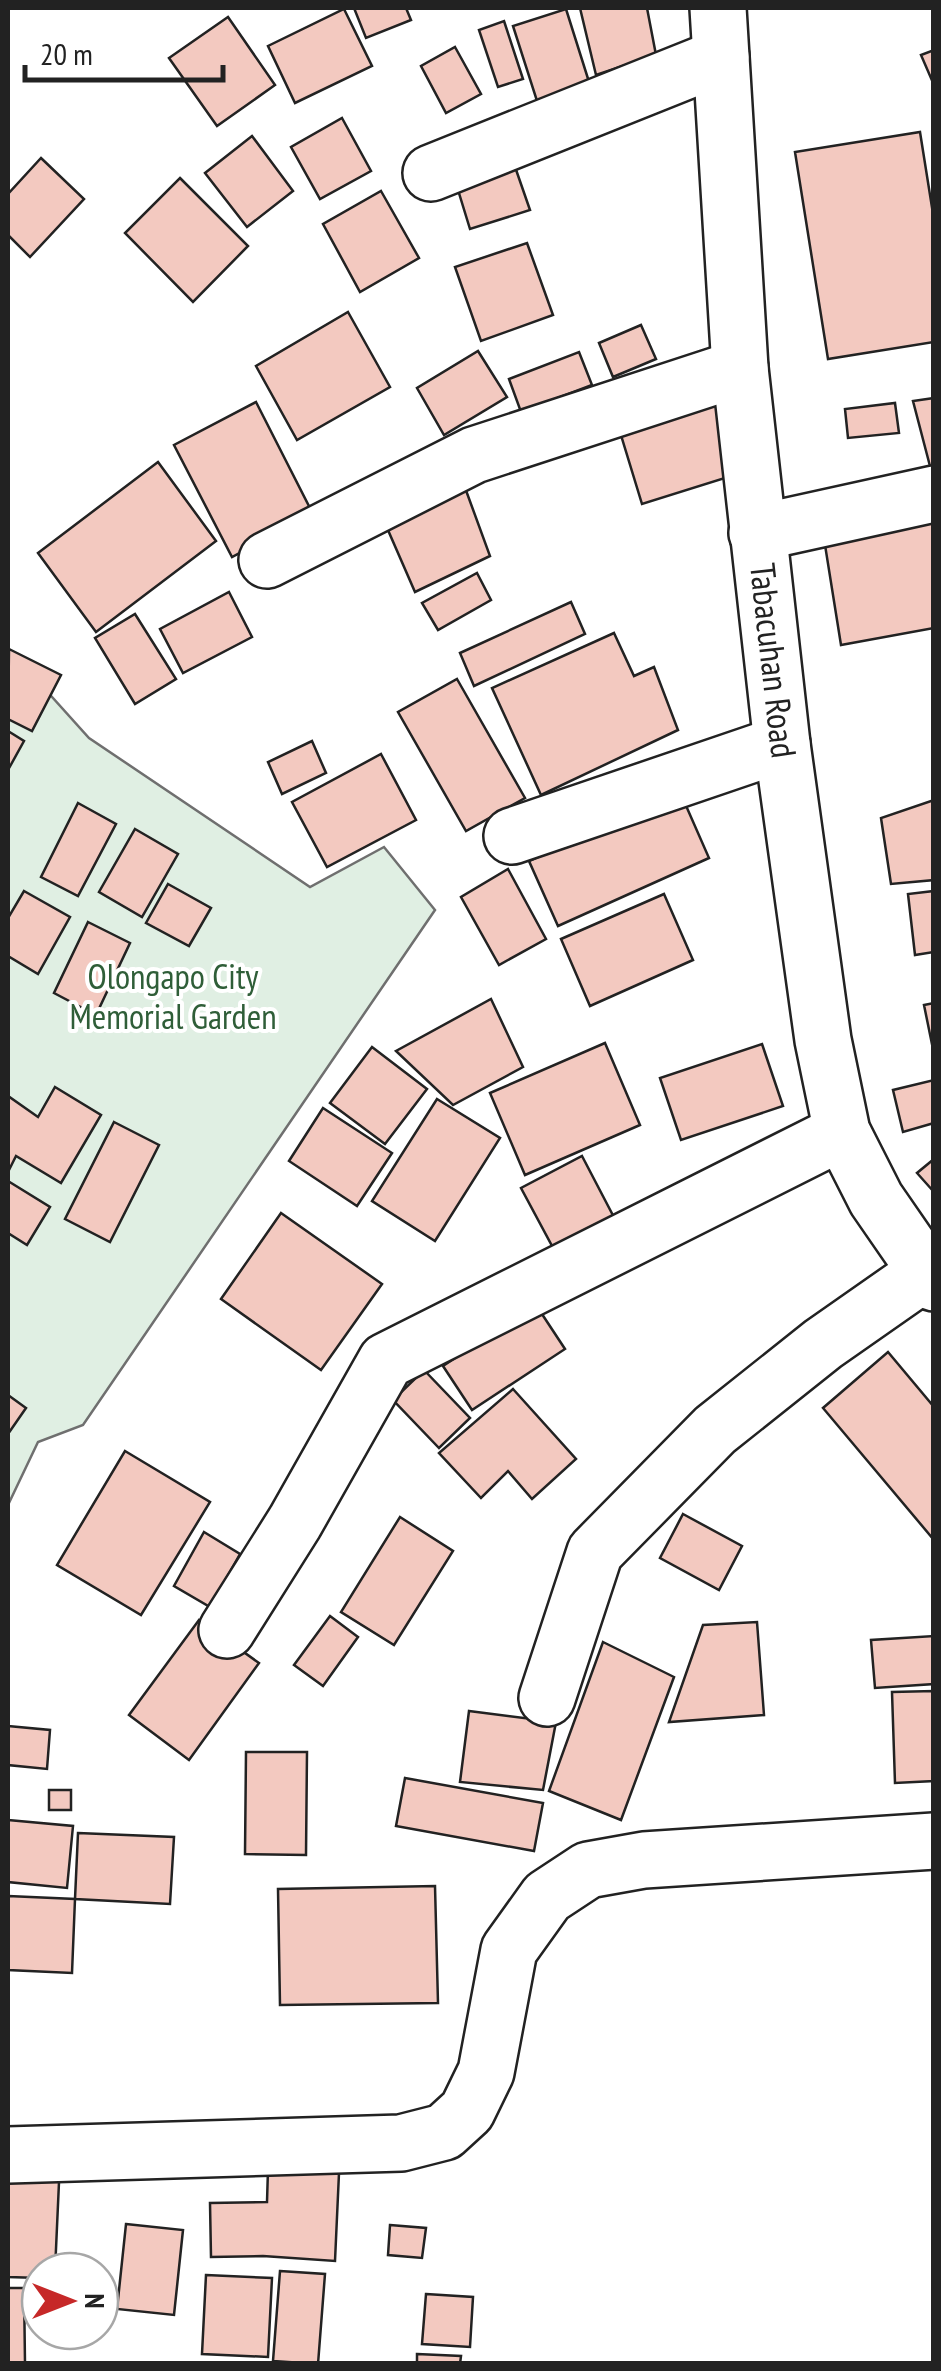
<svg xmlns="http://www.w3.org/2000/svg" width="941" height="2371" viewBox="0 0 941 2371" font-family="'PT Sans Narrow',sans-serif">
<rect width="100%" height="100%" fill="#fff"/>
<polygon fill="#e0efe3" stroke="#6f6f6f" stroke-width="2.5" points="8,648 89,738 310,887 384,847 435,910 83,1425 38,1442 8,1505"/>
<g fill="#f3c9c0" stroke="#222" stroke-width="2.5">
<polygon points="354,8 406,8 411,20 366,38"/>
<polygon points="580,8 647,8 656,55 596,75"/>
<polygon points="344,9 372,66 295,103 268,46"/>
<polygon points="566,9 590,85 537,101 513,26"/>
<polygon points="228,17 275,85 217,126 169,58"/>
<polygon points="504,21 523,79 498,87 479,30"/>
<polygon points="455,47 481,94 446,113 421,66"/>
<polygon points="934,50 934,85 921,55"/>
<polygon points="342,118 371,171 320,199 291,147"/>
<polygon points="920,132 934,220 934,342 828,359 795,152"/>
<polygon points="252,136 293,191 247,227 205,173"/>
<polygon points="41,158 84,199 30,257 8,235 8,194"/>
<polygon points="513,161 530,210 470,229 455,180"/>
<polygon points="180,178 248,246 193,302 125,233"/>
<polygon points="381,191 419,258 360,292 323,224"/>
<polygon points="527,243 553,315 481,341 455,267"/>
<polygon points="348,312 390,387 297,440 256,366"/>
<polygon points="641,325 656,359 613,377 599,343"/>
<polygon points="478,351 507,397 444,435 417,388"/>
<polygon points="579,352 592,385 521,412 509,379"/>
<polygon points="716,391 741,473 642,504 617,422"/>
<polygon points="934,398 934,469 931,470 913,401"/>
<polygon points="256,402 313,514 232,557 174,445"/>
<polygon points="895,403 899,433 848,438 845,409"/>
<polygon points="158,462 216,541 96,632 38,553"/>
<polygon points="460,474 490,556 415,592 381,514"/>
<polygon points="934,512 934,628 841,645 825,545"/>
<polygon points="477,573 491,600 438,630 422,603"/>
<polygon points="229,592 252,637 183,673 160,629"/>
<polygon points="571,602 585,634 474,686 460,653"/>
<polygon points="135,614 176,679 135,704 95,638"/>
<polygon points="614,633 634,676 654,667 678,730 541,795 492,688"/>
<polygon points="9,649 61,675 32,731 8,719"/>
<polygon points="457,679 525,798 466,831 398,712"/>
<polygon points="8,731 24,741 8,770"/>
<polygon points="312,741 326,773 282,794 268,762"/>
<polygon points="381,754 416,820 327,867 292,802"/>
<polygon points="680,792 709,858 558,926 529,861"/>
<polygon points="934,800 934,880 891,884 881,818"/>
<polygon points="78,803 116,824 78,896 41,877"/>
<polygon points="135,829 178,854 142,917 99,892"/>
<polygon points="508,869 546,939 499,965 461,897"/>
<polygon points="168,884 211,908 189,946 146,923"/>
<polygon points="24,891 70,917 38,974 8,956 8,918"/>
<polygon points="934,891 934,952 915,955 908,894"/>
<polygon points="664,894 693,960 590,1006 561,939"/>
<polygon points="88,922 130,943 96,1015 54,993"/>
<polygon points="491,999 523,1067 453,1105 396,1051"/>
<polygon points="934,1003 934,1054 924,1005"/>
<polygon points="605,1043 640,1125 525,1175 490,1093"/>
<polygon points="762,1044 783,1106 681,1140 660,1078"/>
<polygon points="372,1047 427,1089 385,1144 330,1103"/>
<polygon points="934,1080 934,1123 903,1132 893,1090"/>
<polygon points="55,1087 101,1115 61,1183 16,1156 8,1172 8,1096 38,1117"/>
<polygon points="437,1099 500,1138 435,1241 372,1201"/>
<polygon points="323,1108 392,1153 357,1206 289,1161"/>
<polygon points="114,1122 159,1145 110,1242 65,1219"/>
<polygon points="582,1156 618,1225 558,1257 521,1188"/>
<polygon points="934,1159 934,1192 917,1173"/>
<polygon points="8,1181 50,1207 27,1245 8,1233"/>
<polygon points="281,1213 382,1284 321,1370 221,1299"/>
<polygon points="536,1305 565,1349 472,1410 443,1366"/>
<polygon points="888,1352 934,1407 934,1540 823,1408"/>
<polygon points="424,1370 470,1418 439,1448 393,1400"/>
<polygon points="513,1389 576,1459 532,1499 508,1471 481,1498 439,1453"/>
<polygon points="8,1395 26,1408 8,1434"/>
<polygon points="125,1451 210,1502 141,1615 57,1565"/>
<polygon points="683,1514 742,1546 719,1590 660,1558"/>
<polygon points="400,1517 453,1551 394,1645 341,1612"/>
<polygon points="204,1532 240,1554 210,1607 174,1586"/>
<polygon points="330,1616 358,1637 323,1686 294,1665"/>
<polygon points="199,1620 259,1663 189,1760 129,1715"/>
<polygon points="757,1622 764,1715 669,1722 703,1625"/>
<polygon points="934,1636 934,1684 875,1688 871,1640"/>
<polygon points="603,1642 674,1677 621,1820 549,1791"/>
<polygon points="934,1691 934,1781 895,1783 892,1692"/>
<polygon points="469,1711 556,1722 543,1790 460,1782"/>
<polygon points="8,1726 50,1730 47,1769 8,1765"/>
<polygon points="246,1752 307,1752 306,1855 245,1854"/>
<polygon points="405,1778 543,1803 534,1851 396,1826"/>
<rect x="49" y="1790" width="22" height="20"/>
<polygon points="8,1820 73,1826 67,1888 8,1882"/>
<polygon points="78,1833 174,1837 170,1904 75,1899"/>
<polygon points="435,1886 438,2003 280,2005 278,1889"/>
<polygon points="8,1896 75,1899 72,1973 8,1970"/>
<polygon points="8,2157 60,2160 55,2271 40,2271 40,2278 8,2277"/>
<polygon points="268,2169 339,2173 335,2261 263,2256 211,2257 210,2203 267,2202"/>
<polygon points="126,2224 183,2230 174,2315 117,2309"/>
<polygon points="390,2225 426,2228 422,2258 388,2255"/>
<polygon points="280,2271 325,2274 318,2364 273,2361"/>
<polygon points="206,2275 272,2278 268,2357 202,2354"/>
<polygon points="8,2288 24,2288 25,2363 8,2364"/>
<polygon points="426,2294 473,2297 470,2347 422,2344"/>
<polygon points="417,2354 461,2356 460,2364 417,2364"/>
</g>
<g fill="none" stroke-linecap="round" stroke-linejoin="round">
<g stroke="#222" stroke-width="60">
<g id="minor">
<path id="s1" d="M718,8l22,360 42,376 41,296 19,92 34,67 58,84"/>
<polyline points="431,173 721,57"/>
<polyline points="757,533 934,494"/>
<polyline points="267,560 474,455 740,368"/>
<polyline points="512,836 782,744"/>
<polyline points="227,1630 295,1522 386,1361 842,1132"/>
<polyline points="547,1698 595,1552 715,1430 823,1344 926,1272"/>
<polyline points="8,2155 401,2143 444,2132 467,2111 486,2072 509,1950 547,1897 588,1870 644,1860 934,1841"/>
</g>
</g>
<use href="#minor" stroke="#fff" stroke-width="55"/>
</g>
<g text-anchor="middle" stroke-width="8" stroke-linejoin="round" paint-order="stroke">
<g font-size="35" fill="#222" stroke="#fff">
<text dy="12" stroke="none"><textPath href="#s1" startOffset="655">Tabacuhan Road</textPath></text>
</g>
<g font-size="35" fill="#2f5e38" stroke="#fff">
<text x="173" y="989">Olongapo City<tspan x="173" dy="40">Memorial Garden</tspan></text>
</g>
</g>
<rect width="941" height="2371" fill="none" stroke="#222222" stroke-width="20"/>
<g transform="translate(70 2301) rotate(90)"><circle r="48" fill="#ffffff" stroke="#a7a7a7" stroke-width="2.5"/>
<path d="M0-8L18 38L0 25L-18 38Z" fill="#c62828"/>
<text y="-15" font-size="28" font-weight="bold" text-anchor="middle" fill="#222222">N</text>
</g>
<path d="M25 65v15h198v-15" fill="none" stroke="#222222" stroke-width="5"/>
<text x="40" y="65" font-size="30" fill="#222222" stroke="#ffffff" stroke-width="8" paint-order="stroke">20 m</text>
</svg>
